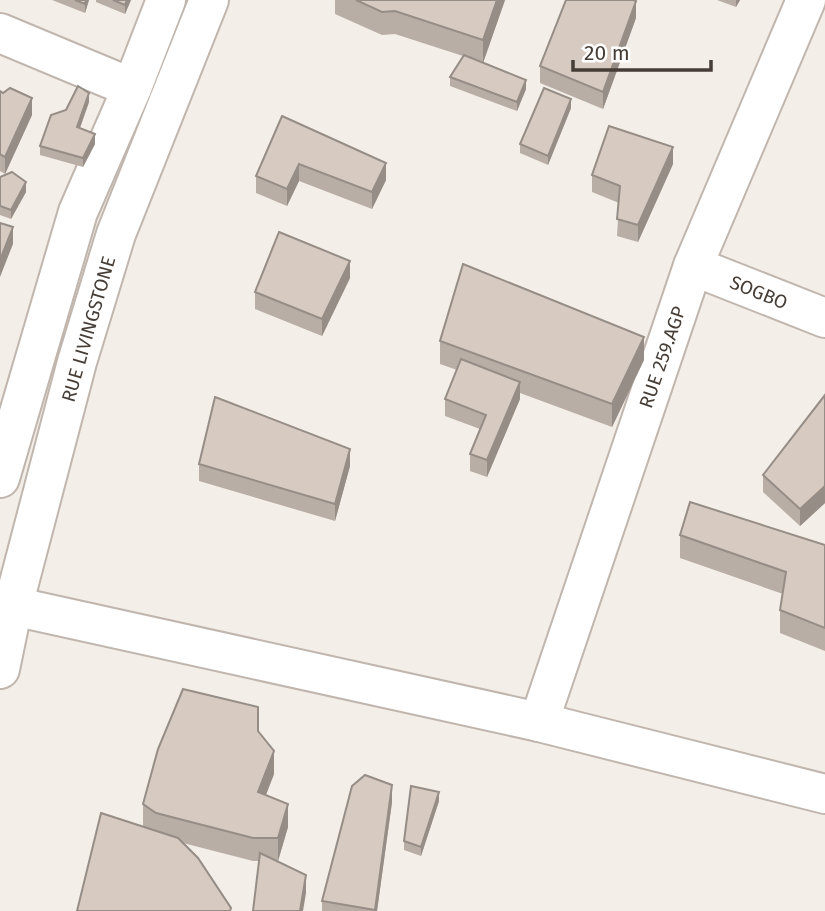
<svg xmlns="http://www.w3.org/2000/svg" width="825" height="911" viewBox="0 0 825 911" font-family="'Fira Sans',sans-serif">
<rect width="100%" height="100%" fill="#f3eee8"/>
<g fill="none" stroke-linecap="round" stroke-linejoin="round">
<g stroke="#c1b6ae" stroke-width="42">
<g id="minor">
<polyline points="0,33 132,88"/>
<polyline points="693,266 825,318"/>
<polyline points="13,606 539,722 825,794"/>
<polyline points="539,722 693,266 806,0"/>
</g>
</g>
<g stroke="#c1b6ae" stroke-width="42">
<g id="tertiary">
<polyline points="0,478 78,212 132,88 166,0"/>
<polyline points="0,669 13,606 77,362 116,234 209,0"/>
</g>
</g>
<use href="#minor" stroke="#fff" stroke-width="38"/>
<use href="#tertiary" stroke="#fff" stroke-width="38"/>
</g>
<g fill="#b9aea6">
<polygon points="52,0 89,0 85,13"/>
<polygon points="96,0 131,0 125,14 96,2"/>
<polygon points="335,0 505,0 483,63 526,89 517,111 450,86 450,77 463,56 395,34 382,35 335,14"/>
<polygon points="717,0 740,0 736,7"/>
<polygon points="636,18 603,109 540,83 540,66"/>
<polygon points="0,91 32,115 5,174 0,171"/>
<polygon points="89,102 80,128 95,144 83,167 40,155 40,146"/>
<polygon points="571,108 548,165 520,153 520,144"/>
<polygon points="282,116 386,180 372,209 299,181 287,206 256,193 256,176"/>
<polygon points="673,164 638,242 617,236 619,203 592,192 592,175"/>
<polygon points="0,177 26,192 11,219 0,215"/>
<polygon points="350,278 322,336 255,309 255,292"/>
<polygon points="440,341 644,360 612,427 520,393 520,399 487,477 470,471 470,454 480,429 445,416 445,399 457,370 440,364"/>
<polygon points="825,395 825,503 800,526 763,492 763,475"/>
<polygon points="199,464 350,466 335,521 199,481"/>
<polygon points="680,535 825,545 825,651 780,633 780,610 783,594 680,558"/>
<polygon points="258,731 274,774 266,795 288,827 278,861 276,861 306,893 259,861 253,861 183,843 231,911 143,826 143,804"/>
<polygon points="439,801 421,856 404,850 404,841"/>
<polygon points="392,802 377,911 322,911 322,901"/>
</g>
<g fill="#968d87">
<polygon points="86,0 89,0 85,13 85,4"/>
<polygon points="127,0 131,0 125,14 125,5"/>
<polygon points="497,0 505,0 483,63 483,40"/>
<polygon points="736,0 740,0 736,7"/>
<polygon points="636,1 636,18 603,109 603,92"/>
<polygon points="526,80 526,89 517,111 517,102"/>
<polygon points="89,93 89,102 77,136 77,127"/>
<polygon points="32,98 32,115 5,174 5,157"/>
<polygon points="571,99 571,108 548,165 548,156"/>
<polygon points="95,134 95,144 83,167 83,158"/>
<polygon points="673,147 673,164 638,242 638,225"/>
<polygon points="386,163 386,180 372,209 372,192"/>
<polygon points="299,164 299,181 287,206 287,189"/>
<polygon points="26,182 26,192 11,219 11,210"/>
<polygon points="13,227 13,244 0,277 0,260"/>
<polygon points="350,261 350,278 322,336 322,319"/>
<polygon points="644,337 644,360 612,427 612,404"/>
<polygon points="520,382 520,399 487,477 487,460"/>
<polygon points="350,449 350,466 335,521 335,504"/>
<polygon points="825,486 825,503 800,526 800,509"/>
<polygon points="274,751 274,774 258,815 258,792"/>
<polygon points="392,785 392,802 377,911 375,911"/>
<polygon points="439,792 439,801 421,856 421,847"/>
<polygon points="288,804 288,827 278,861 278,838"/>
<polygon points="306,875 306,893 303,911 300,911"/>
</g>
<g fill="#d7cac1" stroke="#968d87" stroke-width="2">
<polygon points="75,0 86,0 85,4"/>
<polygon points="113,0 127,0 125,5"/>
<polygon points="356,0 497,0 483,40 395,11 382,12"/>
<polygon points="566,0 633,0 636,1 603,92 540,66"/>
<polygon points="464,55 526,80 517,102 450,77"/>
<polygon points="78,86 89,93 77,127 95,134 83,158 40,146 51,115 66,110"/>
<polygon points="10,88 32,98 5,157 0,154 0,91 3,93"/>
<polygon points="544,88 571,99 548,156 520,144"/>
<polygon points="282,116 386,163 372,192 299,164 287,189 256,176"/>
<polygon points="609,126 673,147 638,225 617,219 620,186 592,175"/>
<polygon points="12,172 26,182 11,210 0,206 0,177"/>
<polygon points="0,223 13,227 0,260"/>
<polygon points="279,232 350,261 322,319 255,292"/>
<polygon points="463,264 644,337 612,404 440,341"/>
<polygon points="461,359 520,382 487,460 470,454 486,415 445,399"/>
<polygon points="825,395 825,486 800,509 763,475"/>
<polygon points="215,397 350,449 335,504 199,464"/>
<polygon points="690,502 825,545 825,628 780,610 786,572 680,535"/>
<polygon points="183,689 258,707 258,731 274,751 258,792 288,804 278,838 253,838 156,813 143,804 158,749"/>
<polygon points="365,775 392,785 375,910 322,901 352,786"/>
<polygon points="411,786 439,792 421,847 404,841"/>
<polygon points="101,813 178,838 198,858 231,908 230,911 77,911"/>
<polygon points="260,853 306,875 300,911 253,911"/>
</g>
<g text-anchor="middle" stroke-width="5" stroke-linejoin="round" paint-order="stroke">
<g font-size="19" fill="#463d37" stroke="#fff">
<text transform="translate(759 292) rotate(22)" y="7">SOGBO</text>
<text transform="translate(88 329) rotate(-74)" y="7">RUE LIVINGSTONE</text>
<text transform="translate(662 357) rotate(-71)" y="7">RUE 259.AGP</text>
</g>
</g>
<path d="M573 60v10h138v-10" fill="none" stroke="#463d37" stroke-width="3.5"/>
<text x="584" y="60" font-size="21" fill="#463d37" stroke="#ffffff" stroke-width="5" paint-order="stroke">20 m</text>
</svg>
